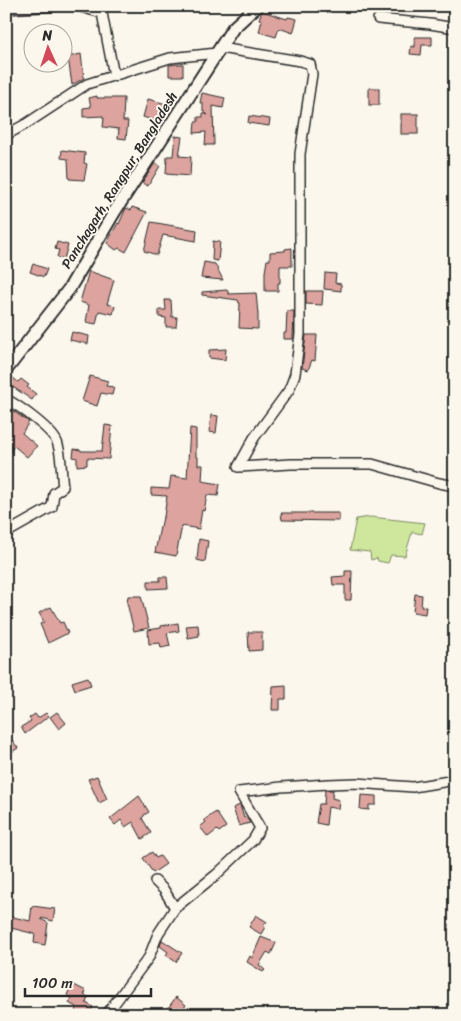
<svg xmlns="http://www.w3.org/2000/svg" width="461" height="1021" viewBox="0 0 461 1021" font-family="Sriracha,sans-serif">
<rect width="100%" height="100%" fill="#fbf7ec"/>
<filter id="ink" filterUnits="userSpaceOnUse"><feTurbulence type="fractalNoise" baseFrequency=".02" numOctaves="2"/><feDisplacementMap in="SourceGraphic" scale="10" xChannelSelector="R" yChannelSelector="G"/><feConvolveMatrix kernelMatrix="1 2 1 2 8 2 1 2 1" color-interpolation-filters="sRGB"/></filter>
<g filter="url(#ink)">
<polygon fill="#cfe79d" stroke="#7d8964" points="371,517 425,523 422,534 412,532 405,556 391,555 388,563 378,561 377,558 371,560 370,552 350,550 356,519"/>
<g fill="#dda39e" stroke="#2b2b2b">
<polygon points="262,11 287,19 288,17 297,19 293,33 279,28 276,37 259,32 262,20 259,19"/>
<polygon points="415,37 432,37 432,45 422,45 421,55 410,54 411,46 415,47"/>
<polygon points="81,54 84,78 72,85 68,57"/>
<polygon points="177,64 183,64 183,76 169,76 169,65"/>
<rect x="369" y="88" width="10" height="17"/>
<polygon points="202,93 225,98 223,108 213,106 214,145 205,145 206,132 194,133 195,122 198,122 198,117 203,117 203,113 208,115 203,111 203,103 200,103"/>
<polygon points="97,96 97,98 124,98 123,121 128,121 126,139 118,138 119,129 103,127 104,118 103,118 103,116 83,117 83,108 91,107 89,98"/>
<polygon points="148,99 170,105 158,122 143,117"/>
<rect x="401" y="114" width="17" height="20"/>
<polygon points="249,116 270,119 269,126 248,123"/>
<polygon points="175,136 182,137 179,156 191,157 190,176 166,174 167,156 173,156"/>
<polygon points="62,150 85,153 84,163 87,164 84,180 69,179 68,159 61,158"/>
<polygon points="155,163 160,166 148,186 142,183"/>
<polygon points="132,207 147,212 126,252 119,248 116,250 107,243 118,223 119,224 126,208 131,210"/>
<polygon points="151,222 197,230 196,241 163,235 157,255 144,251"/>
<polygon points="213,241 220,242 218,261 212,260"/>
<polygon points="57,242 68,245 64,259 57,257 59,250 55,249"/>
<polygon points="292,248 292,266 280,266 280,283 278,283 278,291 265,291 265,272 267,260 270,260 270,252 285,251 285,249"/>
<polygon points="204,262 215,264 223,280 201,278"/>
<polygon points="33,264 47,269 44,277 30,272"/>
<polygon points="89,271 114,280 107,304 115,306 113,314 99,311 96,324 86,322 89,305 80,302"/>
<polygon points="325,273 336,274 335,283 341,284 341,291 324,289"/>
<polygon points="227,290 229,294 256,293 258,314 258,329 239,328 240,303 239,303 238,300 202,295 202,292"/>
<polygon points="306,291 323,291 322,305 306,304"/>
<polygon points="165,300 171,300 172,317 177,317 176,327 166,327 166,318 159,317 159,310 166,310"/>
<polygon points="287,311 294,311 293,339 284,339 284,333 286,333"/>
<polygon points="72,332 89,336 88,344 70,340"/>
<polygon points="306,335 317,335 315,361 312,360 308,370 302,368"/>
<polygon points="226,349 225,360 209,358 209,350"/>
<polygon points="90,376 108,381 106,386 114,387 112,395 101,393 97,406 82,401"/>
<polygon points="12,377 18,382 21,379 29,385 27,387 36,394 32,400 13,387 8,393 6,393 6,384"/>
<polygon points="6,406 29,422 22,433 37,446 27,457 14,446 6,457"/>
<polygon points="211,415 218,416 216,433 209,432"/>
<polygon points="105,425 112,426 109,459 87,458 87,465 77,466 77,458 73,457 74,449 81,450 81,451 102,451"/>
<polygon points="190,428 196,429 196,457 198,457 198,465 203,465 202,481 220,484 218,496 207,495 204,511 202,510 199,529 182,526 176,556 155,552 160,527 161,527 163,517 164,517 167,496 151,495 151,488 169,489 171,476 187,478"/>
<polygon points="281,513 339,513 339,521 282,520"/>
<polygon points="199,539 208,541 205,562 197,560"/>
<polygon points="345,571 352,571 351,600 345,600 345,585 333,585 332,577 345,576"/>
<polygon points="160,577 167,577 168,588 148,589 148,581 160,581"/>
<polygon points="415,594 422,595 421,607 426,607 425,614 413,612"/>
<polygon points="128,596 141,596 149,628 134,631 127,603"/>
<polygon points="51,607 60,623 63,622 68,633 48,643 40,624 44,622 39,613"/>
<polygon points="178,623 179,631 167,633 170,646 161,648 160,643 149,644 148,630 161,628 161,626"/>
<polygon points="198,625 199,636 188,638 186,626"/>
<polygon points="248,632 262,632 262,650 249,651"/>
<polygon points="88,677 91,685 75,690 72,682"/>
<polygon points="286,685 286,699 280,699 280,710 272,710 273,686"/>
<polygon points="57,712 66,723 59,729 50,717"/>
<polygon points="46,713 49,716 25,734 21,727 31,721 29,718 35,714 38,718"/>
<polygon points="6,732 18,748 6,756"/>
<polygon points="97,776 107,799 99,803 88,779"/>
<polygon points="325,790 333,790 332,798 339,800 338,809 328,807 326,825 316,823 319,804 324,804"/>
<polygon points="361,795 376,796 376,805 369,805 369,810 360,809"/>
<polygon points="139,796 149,812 144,815 144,816 142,818 151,833 142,839 133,822 125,827 121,820 115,825 110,819"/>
<polygon points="240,805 244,818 246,817 250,823 239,826 233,808"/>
<polygon points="216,812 226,827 219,832 217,830 208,837 200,827 206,822 204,820"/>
<polygon points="152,852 156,858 160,856 166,864 153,873 143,858"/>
<polygon points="32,906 55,909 53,921 42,918 41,919 48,923 45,945 34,943 35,934 7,927 9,916 30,921"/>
<polygon points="256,915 267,922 263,926 265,927 261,934 249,927"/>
<polygon points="261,937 276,943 271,954 267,952 259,965 265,970 263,972 247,962 250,956 252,958"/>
<polygon points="162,940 182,953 176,962 166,955 168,952 160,946"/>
<polygon points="72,984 86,991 84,995 88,997 86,1003 93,1007 89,1015 82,1015 75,1013 76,1007 69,1003 72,998 67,995"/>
<polygon points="176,997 186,1005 179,1015 163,1015"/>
</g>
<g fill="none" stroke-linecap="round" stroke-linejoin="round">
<g stroke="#2b2b2b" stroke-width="12">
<g id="minor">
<polyline points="77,6 102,13 114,76"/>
<polyline points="6,9 57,6"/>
<polyline points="378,19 430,24 455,28"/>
<polyline points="220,48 300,61 310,64 312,74 300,154 300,334 295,374 289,390 254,438 238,467 291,464 372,464 439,483 455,486"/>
<polyline points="6,135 26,124 87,84 170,58 217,53"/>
<path d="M6,399c13,7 49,32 52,46 4,13 3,29 5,42l-9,6 -2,14 -46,26"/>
<polyline points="155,881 164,890 175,908 217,874 253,840 260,828 239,792 281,787 328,784 356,783 413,787 455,780"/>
<polyline points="106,1015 149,957 158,934 175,908"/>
</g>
</g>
<g stroke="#2b2b2b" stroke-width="15">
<polyline id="tertiary" points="6,370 69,289 115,211 233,28 257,6"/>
</g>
<use href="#minor" stroke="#fbf7ec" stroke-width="9"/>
<use href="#tertiary" stroke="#fbf7ec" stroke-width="11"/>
</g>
</g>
<g text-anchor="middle" stroke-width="4" stroke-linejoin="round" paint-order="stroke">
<g font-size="14" fill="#2b2b2b" stroke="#fbf7ec">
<text transform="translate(119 180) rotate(-58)" y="5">Panchagarh, Rangpur, Bangladesh</text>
</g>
</g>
<rect width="461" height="1021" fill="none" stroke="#fbf7ec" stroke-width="25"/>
<rect x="12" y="12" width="436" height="996" fill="none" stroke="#2b2b2b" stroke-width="2" filter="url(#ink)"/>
<g transform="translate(48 48) rotate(357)"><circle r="24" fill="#fbf7ec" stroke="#a8a59f"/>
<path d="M0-4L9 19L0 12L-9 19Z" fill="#d1495b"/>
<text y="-8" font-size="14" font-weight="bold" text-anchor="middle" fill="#2b2b2b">N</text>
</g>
<path d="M25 988v8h126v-8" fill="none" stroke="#2b2b2b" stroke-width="2.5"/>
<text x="32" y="988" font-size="15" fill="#2b2b2b" stroke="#fbf7ec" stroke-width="4" paint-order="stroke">100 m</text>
</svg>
